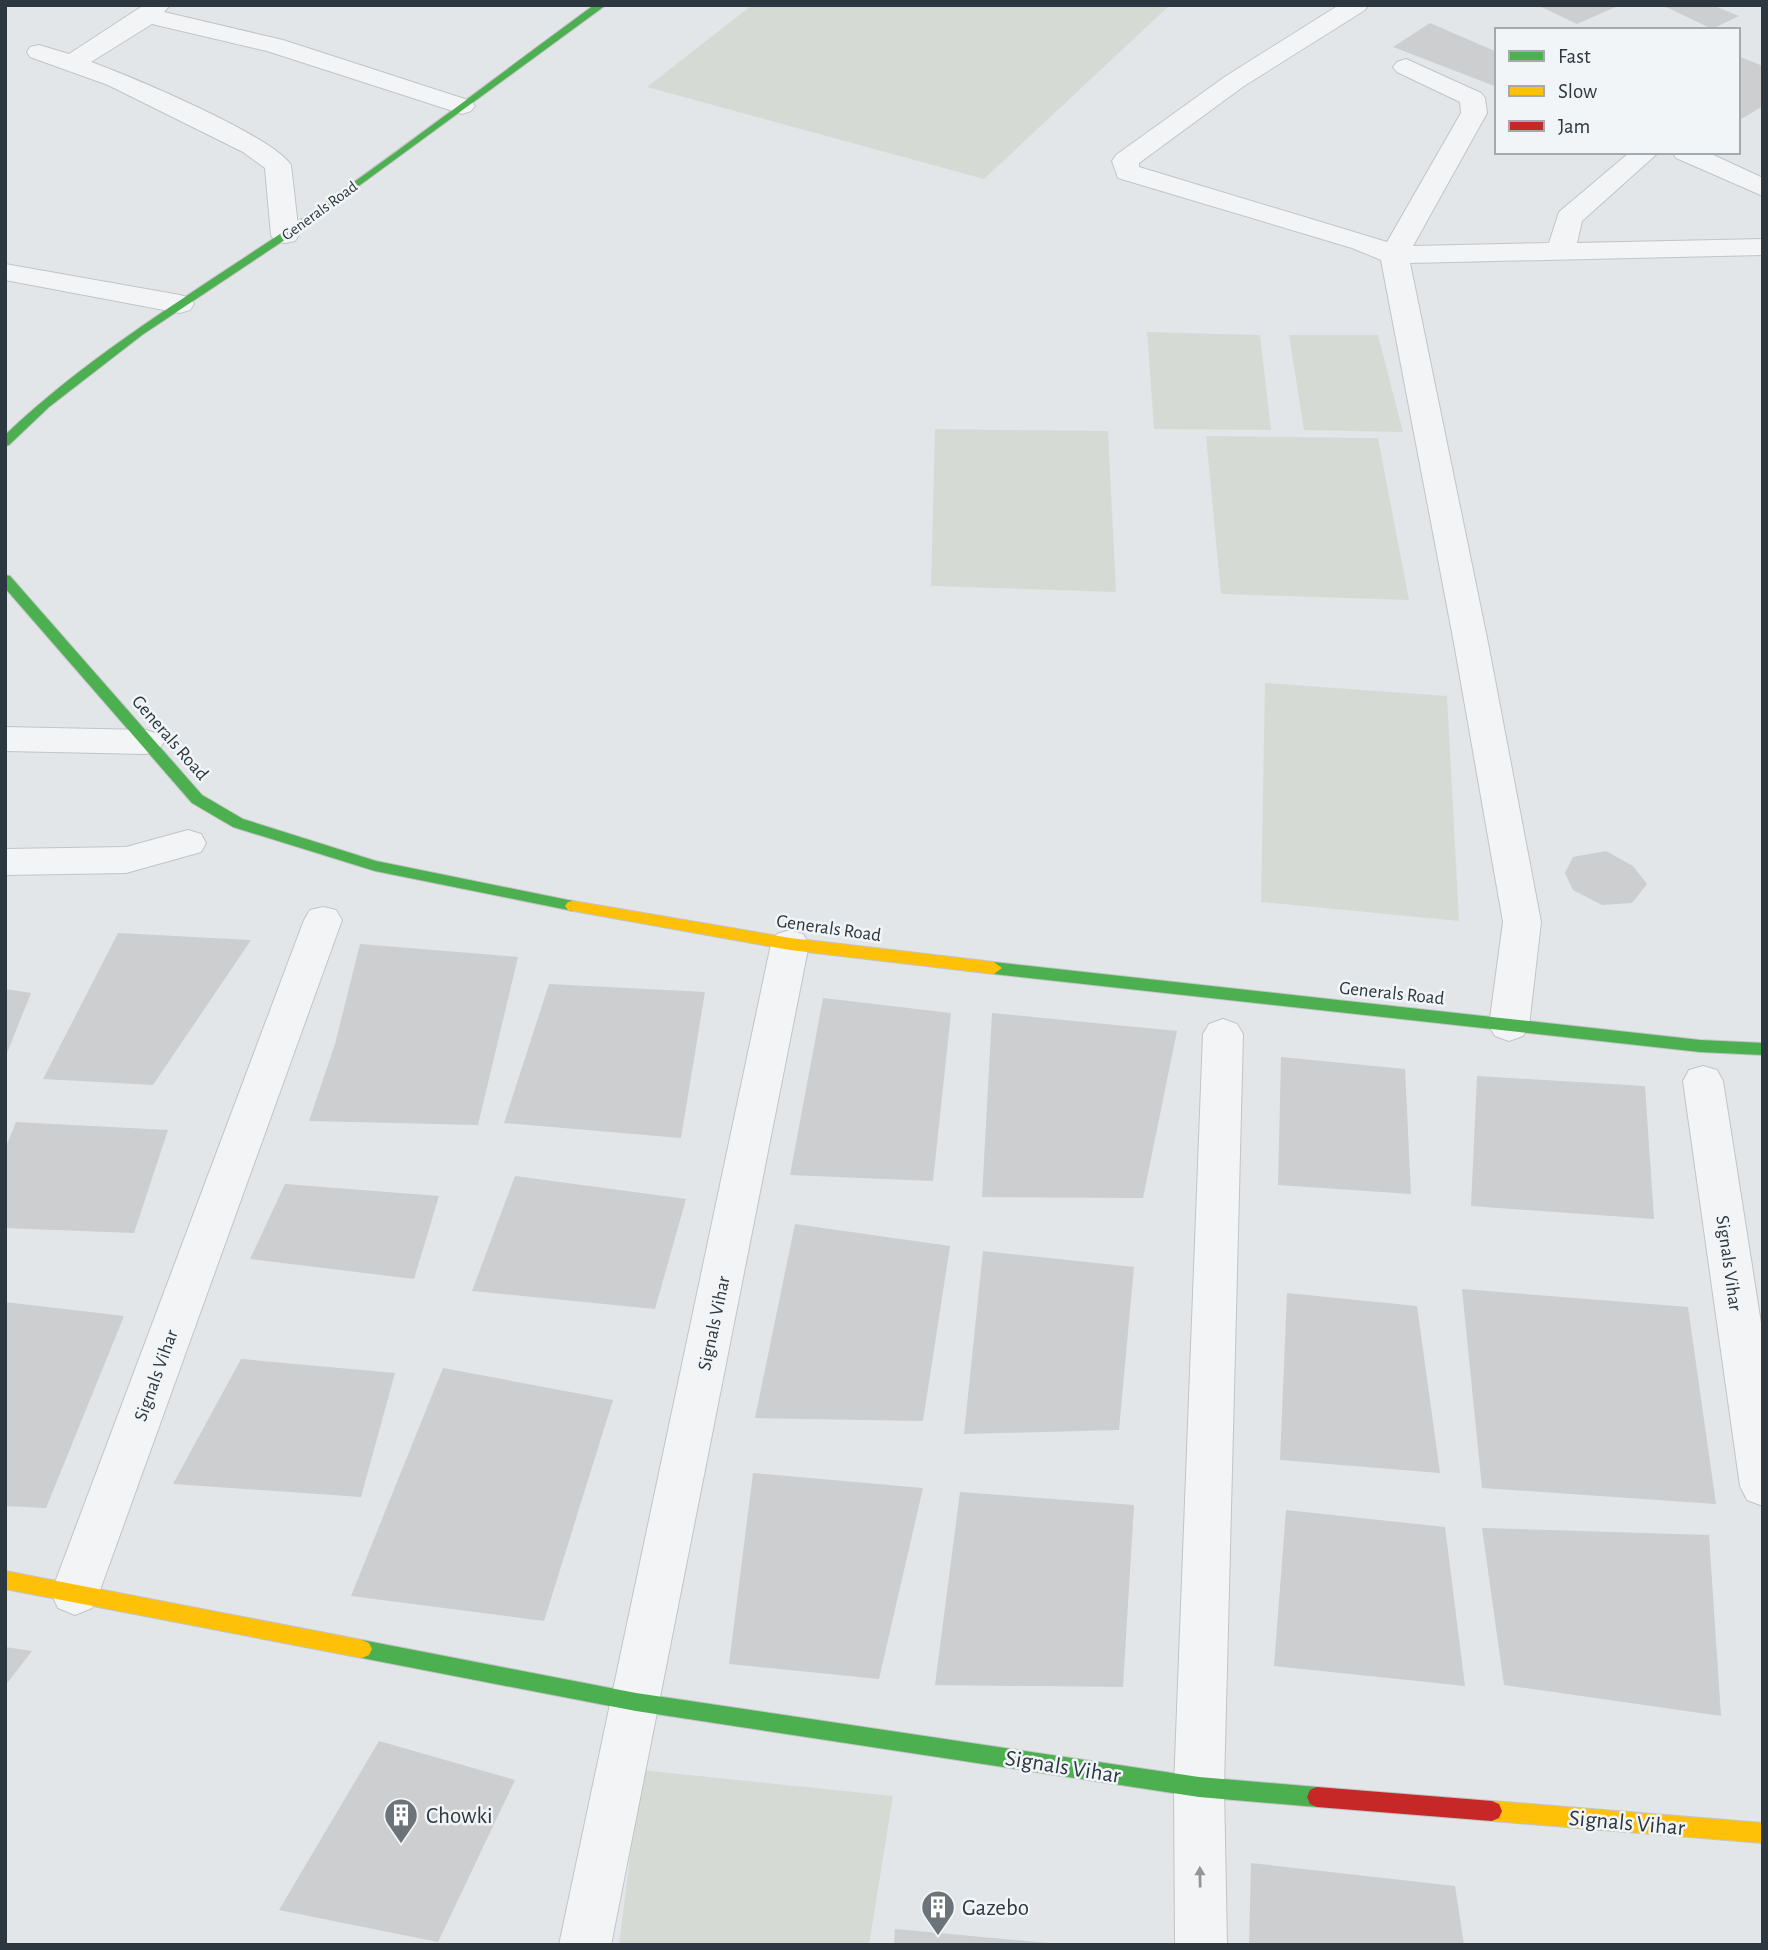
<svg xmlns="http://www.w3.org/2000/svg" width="1768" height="1950" viewBox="0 0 1768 1950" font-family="'Alegreya Sans',sans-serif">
<rect width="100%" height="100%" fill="#e3e6e8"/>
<g fill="#d5dbd4">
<polygon points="752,5 1170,5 984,179 647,87"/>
<polygon points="1147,332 1260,335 1271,430 1154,429"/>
<polygon points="1289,335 1378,335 1403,432 1304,430"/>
<polygon points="935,429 1108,431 1116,592 931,586"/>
<polygon points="1206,436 1378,438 1409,600 1221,594"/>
<polygon points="1265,683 1447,696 1459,921 1261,902"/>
<polygon points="641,1770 893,1796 869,1945 619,1945"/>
</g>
<g fill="#ccced0">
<polygon points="1537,5 1620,5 1577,24"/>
<polygon points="1662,5 1712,5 1739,16 1712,29"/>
<polygon points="1430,23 1497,52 1497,87 1393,47"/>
<polygon points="1738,56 1763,66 1763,106 1738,121"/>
<polygon points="1606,851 1633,866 1647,884 1632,903 1602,905 1573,890 1565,873 1573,857"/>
<polygon points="118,933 251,940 153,1085 43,1079"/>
<polygon points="360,944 518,957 478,1125 309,1121 335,1044"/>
<polygon points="549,984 705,992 681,1138 504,1123"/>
<polygon points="5,989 31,993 5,1058"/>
<polygon points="823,998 951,1013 933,1181 790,1175"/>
<polygon points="992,1013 1177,1031 1143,1198 982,1197"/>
<polygon points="1281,1057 1405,1069 1411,1194 1278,1185"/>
<polygon points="1477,1076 1645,1086 1654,1219 1471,1206"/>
<polygon points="16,1122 168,1130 134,1233 5,1228 5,1149"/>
<polygon points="515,1176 686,1199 655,1309 472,1291"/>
<polygon points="285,1184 439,1196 414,1279 250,1259"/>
<polygon points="795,1224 950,1246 923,1421 755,1418"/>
<polygon points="983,1251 1134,1267 1119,1430 964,1434"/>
<polygon points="1462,1289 1688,1307 1716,1504 1482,1488"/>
<polygon points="1287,1293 1417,1306 1440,1473 1280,1460"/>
<polygon points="5,1302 124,1316 46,1508 5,1506"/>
<polygon points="241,1359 395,1373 361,1497 173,1484"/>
<polygon points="443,1368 613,1400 544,1621 351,1596"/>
<polygon points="753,1473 923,1488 879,1679 729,1664"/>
<polygon points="960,1492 1134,1505 1123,1687 935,1685"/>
<polygon points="1286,1510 1445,1527 1465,1686 1274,1666"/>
<polygon points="1482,1528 1709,1535 1721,1716 1504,1685"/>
<polygon points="5,1647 32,1651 5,1686"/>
<polygon points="379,1741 515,1780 438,1942 279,1910"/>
<polygon points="1251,1863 1455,1886 1464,1945 1249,1945"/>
<polygon points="895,1929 1048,1943 1048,1945 894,1945"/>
</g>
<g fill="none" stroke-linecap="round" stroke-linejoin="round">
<g stroke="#c2c4c6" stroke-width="2">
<g id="street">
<path d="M144,5h26l-6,7 119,28 188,61 4,5 -4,5 -9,3 -9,-3 -186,-60 -115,-27 -61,38c39,14 180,73 200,103l8,70 -4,6 -10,2 -10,-2 -4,-6 -6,-67 -22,-16 -135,-67 -78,-28 -3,-5 3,-5 9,-2 30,9z"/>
<polygon points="1339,5 1368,5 1365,10 1244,86 1139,163 1139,167 1387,242 1461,113 1460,102 1397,72 1393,67 1397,62 1406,59 1481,93 1485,98 1487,113 1413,246 1549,243 1559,212 1630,152 1659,152 1582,221 1577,243 1763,239 1763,255 1410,263 1488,643 1541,922 1529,1026 1523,1036 1509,1041 1495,1036 1489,1026 1503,922 1454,643 1381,260 1352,248 1118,178 1112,161 1116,155 1226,76"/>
<polygon points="1672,152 1707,152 1763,178 1763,196 1676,158"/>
<polygon points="5,264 180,295 190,298 194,304 190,310 180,313 5,280"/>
<polygon points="5,727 146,730 158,734 164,742 158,750 146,754 5,751"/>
<polygon points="188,830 201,834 206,843 201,852 126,873 5,875 5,849 126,847"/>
<polygon points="323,907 336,910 342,920 99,1593 92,1608 75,1615 58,1608 51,1593 304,920 310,910"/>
<polygon points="790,930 803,934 809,944 611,1945 559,1945 771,944 777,934"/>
<polygon points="1223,1019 1237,1024 1243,1034 1224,1787 1227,1945 1175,1945 1174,1787 1203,1034 1209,1024"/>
<polygon points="1703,1066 1717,1070 1723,1081 1763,1336 1763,1506 1747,1500 1740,1486 1683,1081 1689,1070"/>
</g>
</g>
<g stroke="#c2c4c6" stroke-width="2">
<g id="fast">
<path d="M594,5h12l-317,232 -147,98 -93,72 -40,38 -4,1v-11c83,-79 180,-137 275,-201 107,-73 210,-153 314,-229z"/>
<polygon points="5,575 10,576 202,795 243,819 376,861 573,901 581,906 573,911 375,871 233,827 192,803 5,588"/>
<polygon points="994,962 1700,1040 1763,1043 1763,1055 1700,1052 994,974 986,968"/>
<polygon points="362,1640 636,1693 1199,1777 1317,1787 1324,1790 1327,1797 1324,1804 1317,1807 1199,1797 636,1711 362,1658 355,1655 352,1649 355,1643"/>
</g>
</g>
<g stroke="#c2c4c6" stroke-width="2">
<g id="slow">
<polygon points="573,901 790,938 994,962 1002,968 994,974 790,950 568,910 565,906 568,902"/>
<polygon points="5,1571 362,1640 369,1643 372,1649 369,1655 362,1658 5,1589"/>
<polygon points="1492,1801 1763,1823 1763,1843 1492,1821 1485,1818 1482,1811 1485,1804"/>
</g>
</g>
<g stroke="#c2c4c6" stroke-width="2">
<polygon id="jam" points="1317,1787 1492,1801 1499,1804 1502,1811 1499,1818 1492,1821 1317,1807 1310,1804 1307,1797 1310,1790"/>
</g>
<use href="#street" fill="#f3f4f5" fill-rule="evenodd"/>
<use href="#fast" fill="#4caf50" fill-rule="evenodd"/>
<use href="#slow" fill="#ffc107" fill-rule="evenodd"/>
<use href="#jam" fill="#c62828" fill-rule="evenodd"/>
</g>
<defs><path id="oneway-solid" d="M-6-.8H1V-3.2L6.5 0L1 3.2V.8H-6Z" transform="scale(1.75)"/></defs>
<use fill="#90969a" href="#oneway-solid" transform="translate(1200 1877) rotate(-91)"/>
<defs>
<g id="building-pin" transform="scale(1.75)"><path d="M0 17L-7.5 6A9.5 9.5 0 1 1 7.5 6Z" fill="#6c747a" stroke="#f2f5f7"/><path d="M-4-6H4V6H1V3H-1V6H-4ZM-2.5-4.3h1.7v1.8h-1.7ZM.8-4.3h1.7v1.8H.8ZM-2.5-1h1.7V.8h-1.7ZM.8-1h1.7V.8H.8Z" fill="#fff"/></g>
</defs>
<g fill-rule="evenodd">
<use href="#building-pin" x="401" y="1815"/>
<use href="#building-pin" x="938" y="1907"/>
</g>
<g text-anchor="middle" stroke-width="5" stroke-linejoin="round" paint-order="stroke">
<g font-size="16" fill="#2c373f" stroke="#f2f5f7">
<text transform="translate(319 210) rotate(-36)" y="6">Generals Road</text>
</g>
<g font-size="19" fill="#2c373f" stroke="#f2f5f7">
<text transform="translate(171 737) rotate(49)" y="7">Generals Road</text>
<text transform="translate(829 927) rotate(8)" y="7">Generals Road</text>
<text transform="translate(1392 992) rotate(6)" y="7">Generals Road</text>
<text transform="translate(1730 1263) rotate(82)" y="7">Signals Vihar</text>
<text transform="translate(713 1323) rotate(-78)" y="7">Signals Vihar</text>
<text transform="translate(155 1375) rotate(-70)" y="7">Signals Vihar</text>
</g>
<g font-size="23" fill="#2c373f" stroke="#f2f5f7">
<text transform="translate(1063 1766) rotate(9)" y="8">Signals Vihar</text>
<text transform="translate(1627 1822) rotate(5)" y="8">Signals Vihar</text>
</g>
<g font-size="23" fill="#2c373f" stroke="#f2f5f7" text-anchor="start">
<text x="426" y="1823">Chowki</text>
<text x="962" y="1915">Gazebo</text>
</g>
</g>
<rect width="1768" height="1950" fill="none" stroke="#2c373f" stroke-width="14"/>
<rect x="1495" y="28" width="245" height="126" fill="#f2f5f7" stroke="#a3a9ad" stroke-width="2"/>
<rect x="1509" y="51" width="35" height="10" fill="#4caf50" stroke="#a3a9ad" stroke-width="2"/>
<text x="1558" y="63" font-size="21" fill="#2c373f">Fast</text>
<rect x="1509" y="86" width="35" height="10" fill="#ffc107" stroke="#a3a9ad" stroke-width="2"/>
<text x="1558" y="98" font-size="21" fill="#2c373f">Slow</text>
<rect x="1509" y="121" width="35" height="10" fill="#c62828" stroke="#a3a9ad" stroke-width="2"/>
<text x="1558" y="133" font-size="21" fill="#2c373f">Jam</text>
</svg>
